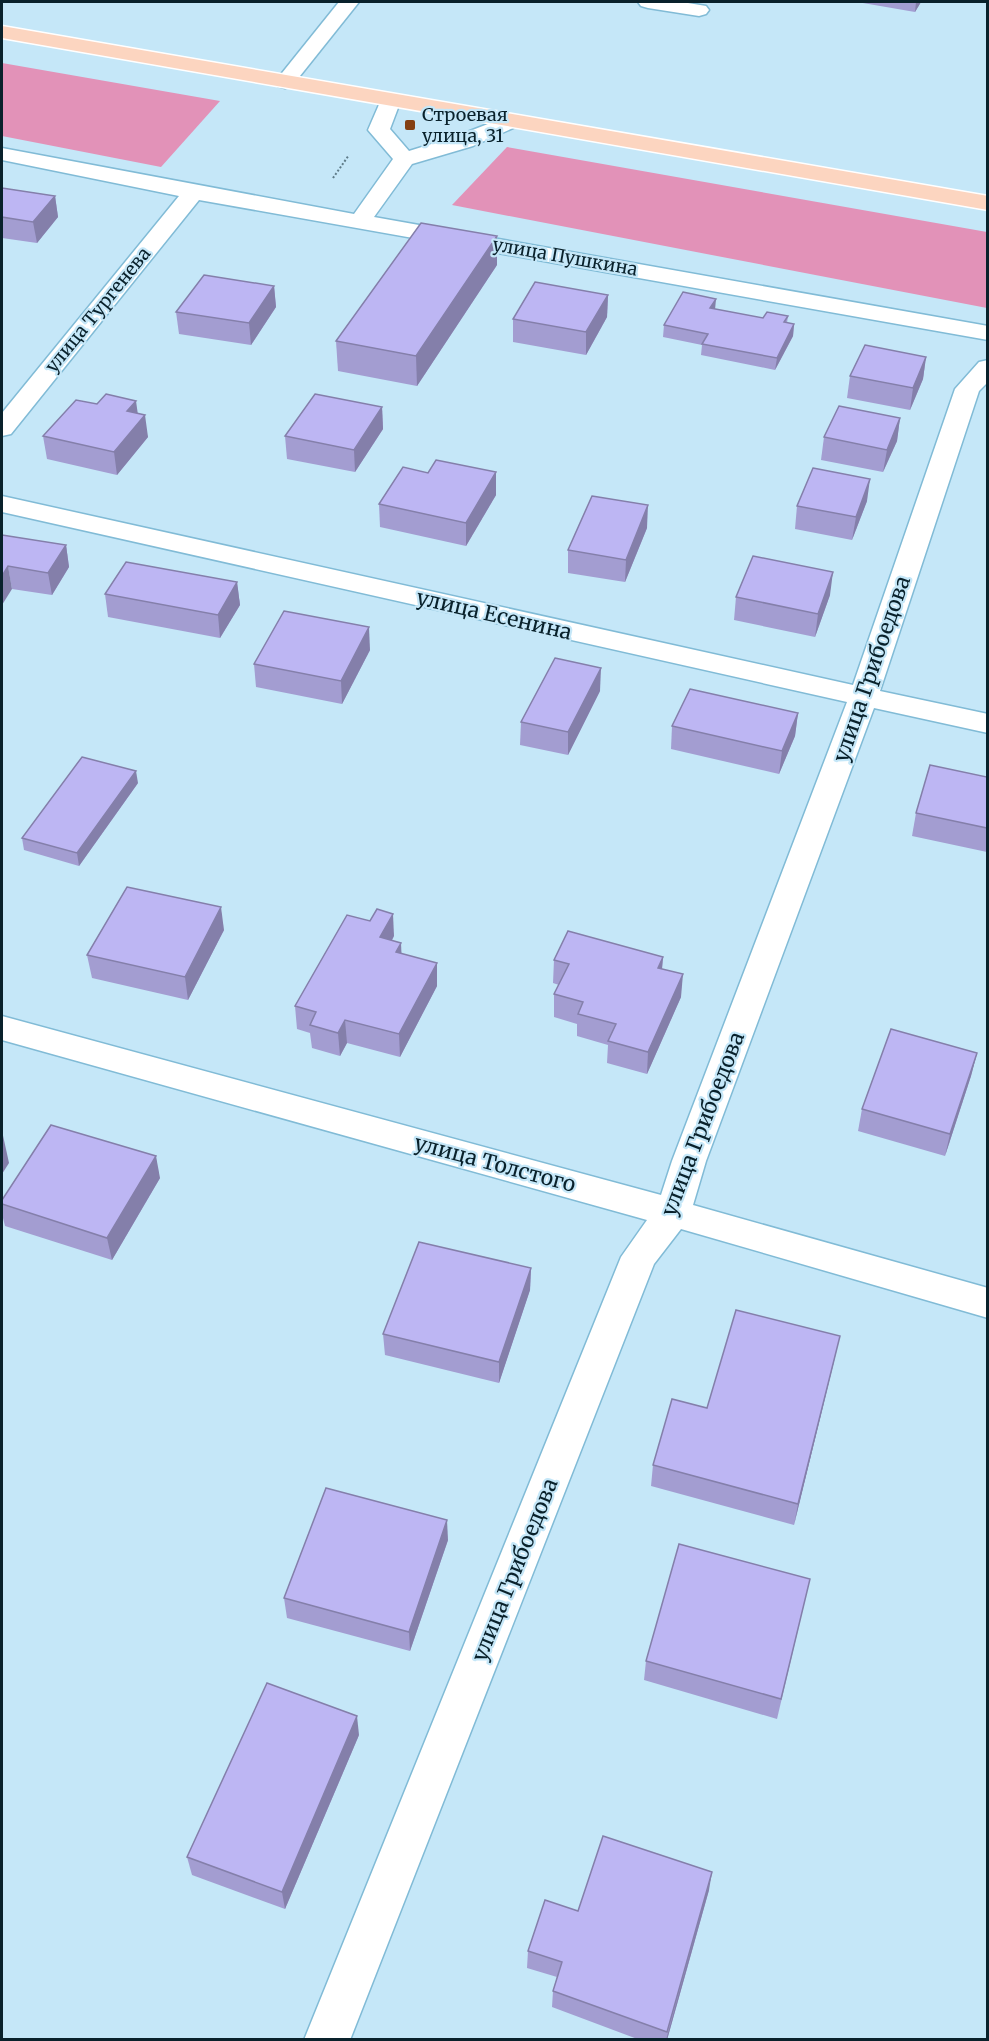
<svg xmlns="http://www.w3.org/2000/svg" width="989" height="2041" viewBox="0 0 989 2041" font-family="Merriweather,serif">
<rect width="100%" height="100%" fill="#c5e7f8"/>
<g fill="#e292b8">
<polygon points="2,63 220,101 161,167 2,136"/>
<polygon points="507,147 987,232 987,308 452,205"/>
</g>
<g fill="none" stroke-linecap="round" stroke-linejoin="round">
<g stroke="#81bbd6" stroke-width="3">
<g id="minor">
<polygon points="339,2 359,2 292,86 285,88 278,86 275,82 278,78"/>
<polygon points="638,2 682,2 706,6 709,10 706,14 699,16 648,8 641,6"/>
<polygon points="391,94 398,96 401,100 390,129 409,151 457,136 506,117 513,115 520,117 524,121 520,125 473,146 412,164 374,217 988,326 988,340 199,200 11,434 2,436 2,413 179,196 2,160 2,148 354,214 393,159 368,130 381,100 384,96"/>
<polygon points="988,360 988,382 979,391 880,691 988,714 988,733 874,708 706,1161 693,1205 988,1288 988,1318 681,1229 654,1264 350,2040 304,2040 621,1257 647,1220 2,1040 2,1016 661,1195 672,1161 847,702 2,512 2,496 853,685 955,389 979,362"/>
</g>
</g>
<g stroke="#fff" stroke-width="3">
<polygon id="primary" points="2,26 988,196 988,210 2,38"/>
</g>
<polyline stroke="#5e7b88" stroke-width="2" stroke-dasharray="2 2" stroke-linecap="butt" points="333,178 349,155"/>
<use href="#minor" fill="#fff" fill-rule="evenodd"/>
<use href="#primary" fill="#fcd5c0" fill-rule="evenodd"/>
</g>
<g fill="#a39dd1">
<polygon points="857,2 921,2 915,12"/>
<polygon points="2,188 55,196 58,217 37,243 2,238"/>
<polygon points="497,265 417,386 338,371 336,341"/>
<polygon points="274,286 276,307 251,345 179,334 176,312"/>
<polygon points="608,295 607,317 586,355 513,342 513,319"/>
<polygon points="715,309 763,318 788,316 787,323 794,324 793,336 775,370 701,355 702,345 663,337 664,325"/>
<polygon points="926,357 923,379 910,410 847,398 850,376"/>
<polygon points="382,407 383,429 355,472 287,459 285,436"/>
<polygon points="138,413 148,437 117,475 47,459 43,436"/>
<polygon points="900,418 897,441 883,472 821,460 824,437"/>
<polygon points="428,473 496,495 466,546 380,527 379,504"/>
<polygon points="867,501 852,540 795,529 797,506"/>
<polygon points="647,528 625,582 568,573 568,550"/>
<polygon points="2,535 66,545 69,567 52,595 12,589"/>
<polygon points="237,582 240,605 220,638 108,617 105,594"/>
<polygon points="830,595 815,637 734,620 736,597"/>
<polygon points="370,650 342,704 256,687 254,664"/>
<polygon points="600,691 568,755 520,745 521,722"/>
<polygon points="798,713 795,736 779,774 671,749 672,726"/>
<polygon points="987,777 987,852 912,836 916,813"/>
<polygon points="138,783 79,866 24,850 22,838"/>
<polygon points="224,930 188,1000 92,978 87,955"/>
<polygon points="394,936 392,940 401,953 437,986 400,1057 347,1043 340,1056 312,1048 310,1033 297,1029 295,1006"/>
<polygon points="663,957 662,969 681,997 647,1074 607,1063 608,1045 577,1036 577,1024 554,1017 554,994 559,985 553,983 554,960"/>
<polygon points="977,1053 971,1076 945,1156 858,1131 862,1109"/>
<polygon points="160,1178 112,1260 5,1226 2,1214 2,1200"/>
<polygon points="531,1268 530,1290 499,1383 385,1355 383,1334"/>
<polygon points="835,1357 794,1525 651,1486 653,1465 707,1408"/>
<polygon points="448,1540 410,1651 287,1618 284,1598"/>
<polygon points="805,1600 777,1719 644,1680 646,1661"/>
<polygon points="359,1735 285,1909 192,1875 187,1857"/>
<polygon points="709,1890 667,2040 640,2040 552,2007 553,1991 557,1977 527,1968 528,1951 578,1911"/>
</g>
<g fill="#847faa">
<polygon points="916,2 921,2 915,12"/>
<polygon points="55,196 58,217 37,243 33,222"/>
<polygon points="497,236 497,265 417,386 416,356"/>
<polygon points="274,286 276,307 251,345 249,323"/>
<polygon points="608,295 607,317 586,355 586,332"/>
<polygon points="716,299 715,310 710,308"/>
<polygon points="794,324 793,336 775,370 777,358"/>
<polygon points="926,357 923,379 910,410 913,388"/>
<polygon points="136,401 139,422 145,415 148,437 117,475 114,452 127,411"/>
<polygon points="382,407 383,429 355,472 354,450"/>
<polygon points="900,418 897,441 883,472 887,450"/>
<polygon points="496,472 496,495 466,546 466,523"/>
<polygon points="870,479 867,501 852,540 856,517"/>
<polygon points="648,505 647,528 625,582 626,560"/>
<polygon points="66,545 69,567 52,595 48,573"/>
<polygon points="8,566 12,589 2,605 2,576"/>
<polygon points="833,572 830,595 815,637 818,614"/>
<polygon points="237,582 240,605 220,638 218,615"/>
<polygon points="369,627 370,650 342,704 341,681"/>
<polygon points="601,668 600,691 568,755 568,732"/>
<polygon points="798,713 795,736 779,774 782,751"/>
<polygon points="136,771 138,783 79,866 77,853"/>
<polygon points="221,907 224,930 188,1000 185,977"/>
<polygon points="393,914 394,936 381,960 380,937"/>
<polygon points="401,943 402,965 396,952"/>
<polygon points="663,957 661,980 658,968"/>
<polygon points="437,963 437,986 400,1057 399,1034"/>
<polygon points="683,974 681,997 647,1074 648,1052"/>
<polygon points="345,1020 347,1043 340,1056 338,1033"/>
<polygon points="977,1053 971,1076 945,1156 950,1134"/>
<polygon points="2,1131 9,1163 2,1174"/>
<polygon points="156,1156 160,1178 112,1260 107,1238"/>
<polygon points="531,1268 530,1290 499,1383 499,1362"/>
<polygon points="840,1336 835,1357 794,1525 798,1504"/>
<polygon points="447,1520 448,1540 410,1651 409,1632"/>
<polygon points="357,1716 359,1735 285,1909 282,1892"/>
<polygon points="712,1872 709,1890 667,2040 666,2040"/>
</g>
<g fill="#bdb6f3" stroke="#847faa" stroke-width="1.5">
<polygon points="2,188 55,196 33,222 2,217"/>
<polygon points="421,223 497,236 416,356 336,341"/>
<polygon points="204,275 274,286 249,323 176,312"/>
<polygon points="535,282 608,295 586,332 513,319"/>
<polygon points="683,292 716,299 710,308 763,318 767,312 788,316 784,322 794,324 777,358 702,344 708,334 664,325"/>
<polygon points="865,345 926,357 913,388 850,376"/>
<polygon points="106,394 136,401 127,411 145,415 114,452 43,436 76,400 97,404"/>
<polygon points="315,394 382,407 354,450 285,436"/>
<polygon points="839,406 900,418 887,450 824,437"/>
<polygon points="436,460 496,472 466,523 379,504 403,467 428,473"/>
<polygon points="813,468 870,479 856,517 797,506"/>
<polygon points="592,496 648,505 626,560 568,550"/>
<polygon points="2,535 66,545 48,573 8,566 2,576"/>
<polygon points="753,556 833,572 818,614 736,597"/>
<polygon points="126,562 237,582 218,615 105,594"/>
<polygon points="284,611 369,627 341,681 254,664"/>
<polygon points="555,658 601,668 568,732 521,722"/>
<polygon points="690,689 798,713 782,751 672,726"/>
<polygon points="82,757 136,771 77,853 22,838"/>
<polygon points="930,765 987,777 987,828 916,813"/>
<polygon points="127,887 221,907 185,977 87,955"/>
<polygon points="377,909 393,914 380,937 401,943 396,952 437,963 399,1034 345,1020 338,1033 310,1025 316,1012 295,1006 347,915 370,921"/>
<polygon points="568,931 663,957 658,968 683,974 648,1052 608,1041 616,1024 578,1014 583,1002 554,994 569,964 554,960"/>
<polygon points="891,1029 977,1053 950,1134 862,1109"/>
<polygon points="51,1125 156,1156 107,1238 2,1204 2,1200"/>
<polygon points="419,1242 531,1268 499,1362 383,1334"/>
<polygon points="736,1310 840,1336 798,1504 653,1465 672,1399 707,1408"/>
<polygon points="326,1488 447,1520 409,1632 284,1598"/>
<polygon points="679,1544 810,1579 781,1699 646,1661"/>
<polygon points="267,1683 357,1716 282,1892 187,1857"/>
<polygon points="603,1836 712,1872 667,2032 553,1991 562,1962 528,1951 545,1900 578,1911"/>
</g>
<rect fill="#844013" stroke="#c5e7f8" stroke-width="2" x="404" y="119" width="12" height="12" rx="3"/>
<g text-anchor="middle" stroke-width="4.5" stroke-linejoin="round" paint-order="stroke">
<g font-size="18" fill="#09212b" stroke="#c5e7f8" text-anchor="start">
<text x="422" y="121">Строевая<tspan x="422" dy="21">улица, 31</tspan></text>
</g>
<g font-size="18" fill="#09212b" stroke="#c5e7f8">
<text transform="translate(565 257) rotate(10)" y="6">улица Пушкина</text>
<text transform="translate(98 310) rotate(-51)" y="6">улица Тургенева</text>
</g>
<g font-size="21" fill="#09212b" stroke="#c5e7f8">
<text transform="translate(494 615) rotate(13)" y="7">улица Есенина</text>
<text transform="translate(872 669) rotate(-71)" y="7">улица Грибоедова</text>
<text transform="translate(703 1124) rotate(-69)" y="7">улица Грибоедова</text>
<text transform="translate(495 1164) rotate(15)" y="7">улица Толстого</text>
<text transform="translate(515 1570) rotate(-68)" y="7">улица Грибоедова</text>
</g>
</g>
<rect width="989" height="2041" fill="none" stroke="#09212b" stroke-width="6"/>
</svg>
